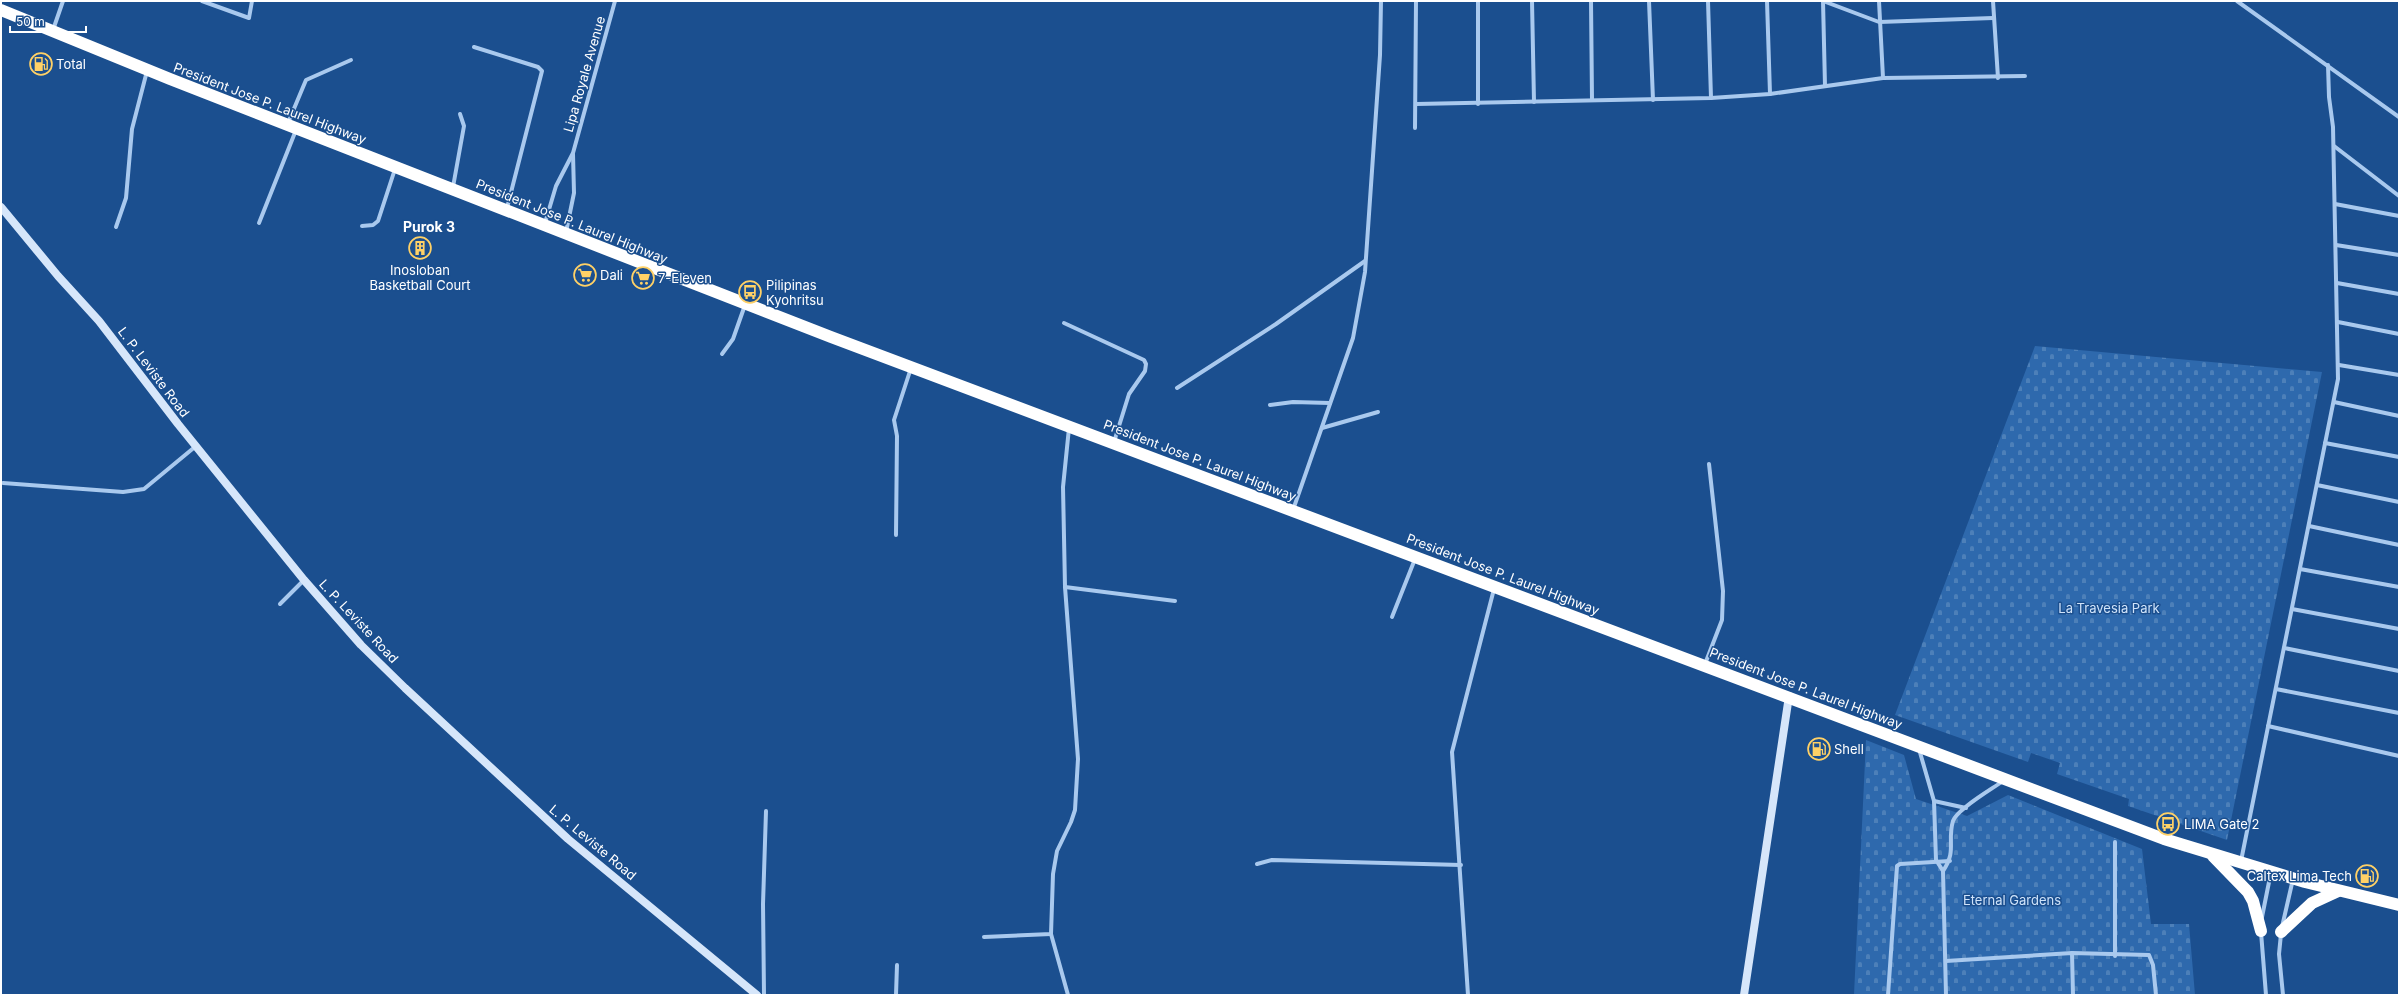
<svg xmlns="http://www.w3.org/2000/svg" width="2400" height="996" viewBox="0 0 2400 996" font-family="Inter,sans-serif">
<defs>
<pattern id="cemetery-stones" width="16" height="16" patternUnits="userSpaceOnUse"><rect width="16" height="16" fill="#2e69ad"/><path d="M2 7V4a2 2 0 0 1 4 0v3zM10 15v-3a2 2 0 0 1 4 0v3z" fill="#4d80b9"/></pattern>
</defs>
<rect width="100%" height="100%" fill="#1b4f8f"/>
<g fill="url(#cemetery-stones)">
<polygon points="2035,346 2322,372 2227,840 2128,806 2129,799 2057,774 2060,763 2031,753 2028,762 1895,715"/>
<polygon points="1866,740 1904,755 1916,799 1967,816 2008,795 2142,849 2151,924 2189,924 2195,995 1854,995"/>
</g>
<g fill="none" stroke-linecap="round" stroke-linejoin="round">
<g stroke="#a9c9ee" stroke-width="4">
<polyline points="202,1 249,18 252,1"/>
<polyline points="1532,1 1534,102"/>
<polyline points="1591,1 1592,100"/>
<polyline points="1649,1 1653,100"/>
<polyline points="1708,1 1711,98"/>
<polyline points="1767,1 1770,94"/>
<polyline points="1823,1 1879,22 1993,18"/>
<polyline points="1823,1 1825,86"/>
<polyline points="1879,1 1883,78"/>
<polyline points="1993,1 1998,78"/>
<polyline points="2237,1 2399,117"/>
<polyline points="53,30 63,1"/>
<polyline points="474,47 538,67 542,71 507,208"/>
<polyline points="1416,104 1711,98 1770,94 1883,78 2025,76"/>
<polyline points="1478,104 1478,1"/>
<polyline points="288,123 306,80 351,60"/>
<polyline points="1415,128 1416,1"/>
<polyline points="2334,146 2399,196"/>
<polyline points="453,187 464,126 460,114"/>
<polyline points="2335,204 2399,216"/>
<polyline points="259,223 296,130"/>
<polyline points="545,223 556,186 573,153 615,1"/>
<polyline points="362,226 373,225 378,221 395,169"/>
<polyline points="116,227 126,198 132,129 147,71"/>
<polyline points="566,232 574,193 573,154"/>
<polyline points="2336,245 2399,255"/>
<polyline points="2337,283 2399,294"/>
<polyline points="2338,322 2399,334"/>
<polyline points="1064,323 1144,360 1146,364 1145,371 1129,394 1114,442"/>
<polyline points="722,354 733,339 745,305"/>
<polyline points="2339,365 2399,375"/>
<polyline points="1177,388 1276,324 1365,261"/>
<polyline points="2334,402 2399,416"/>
<polyline points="1270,405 1293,402 1330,403"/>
<polyline points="1069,428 1063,487 1065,587 1175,601"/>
<polyline points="1322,428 1378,412"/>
<polyline points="2325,443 2399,457"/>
<polyline points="3,483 123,492 144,489 196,446"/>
<polyline points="2317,485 2399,502"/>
<polyline points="1293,510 1353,338 1365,272 1380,55 1381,1"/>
<polyline points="2309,526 2399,545"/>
<polyline points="896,535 897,436 894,420 911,368"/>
<polyline points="2300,569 2399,587"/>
<polyline points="280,604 304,580"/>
<polyline points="2292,609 2399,629"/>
<polyline points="1392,617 1415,559"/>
<polyline points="2284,648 2399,671"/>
<polyline points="1705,664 1722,620 1723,591 1709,464"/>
<polyline points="2276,689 2399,713"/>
<polyline points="2268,726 2399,756"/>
<polyline points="1919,749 1934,801 1936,860 1943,871 1946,995"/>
<polyline points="1934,801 1966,808"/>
<polyline points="2241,861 2338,379 2333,127 2329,97 2328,65"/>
<polyline points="1257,864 1272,860 1461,865"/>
<path d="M1943,871c14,-20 4,-30 10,-50 4,-12 39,-32 50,-40"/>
<polyline points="2262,917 2271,872"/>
<polyline points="2282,927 2293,879"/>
<polyline points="2261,932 2266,995"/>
<polyline points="1051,934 1068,995"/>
<polyline points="2281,934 2279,954 2283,995"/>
<polyline points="984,937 1051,934 1053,874 1057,851 1071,822 1075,810 1078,759 1065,587"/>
<polyline points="2072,953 2073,995"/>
<polyline points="2115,956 2115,842"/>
<polyline points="1946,961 2072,953 2149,955 2153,965 2156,995"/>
<polyline points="764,995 763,904 766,811"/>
<polyline points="896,995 897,965"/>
<polyline points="1468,995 1452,752 1494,589"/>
<polyline points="1888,995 1897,866 1900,864 1950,861"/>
</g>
<g stroke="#d6e6fa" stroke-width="8">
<polyline points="1,207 58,276 99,321 178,424 304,580 361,645 405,688 568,839 757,995"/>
<polyline points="1744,995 1789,696"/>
</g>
<g stroke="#fff" stroke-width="12">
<polyline points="1,10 170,79 831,337 2164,839 2305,882 2399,905"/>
<polyline points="2213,856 2248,892 2253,901 2261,931"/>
<polyline points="2281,932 2312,903 2338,891"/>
</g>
</g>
<defs>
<g id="fuel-ring" transform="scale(1.15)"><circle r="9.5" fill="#1b4f8f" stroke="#ffd166" stroke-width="1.5"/><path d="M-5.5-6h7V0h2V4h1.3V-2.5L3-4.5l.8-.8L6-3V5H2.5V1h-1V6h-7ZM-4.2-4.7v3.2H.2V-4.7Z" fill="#ffd166"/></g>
<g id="building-ring" transform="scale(1.15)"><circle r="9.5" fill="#1b4f8f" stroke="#ffd166" stroke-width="1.5"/><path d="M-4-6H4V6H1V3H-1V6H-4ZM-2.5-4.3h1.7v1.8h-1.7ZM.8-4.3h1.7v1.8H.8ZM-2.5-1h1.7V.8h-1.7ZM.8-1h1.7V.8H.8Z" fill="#ffd166"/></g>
<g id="supermarket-ring" transform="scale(1.15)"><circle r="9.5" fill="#1b4f8f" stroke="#ffd166" stroke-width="1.5"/><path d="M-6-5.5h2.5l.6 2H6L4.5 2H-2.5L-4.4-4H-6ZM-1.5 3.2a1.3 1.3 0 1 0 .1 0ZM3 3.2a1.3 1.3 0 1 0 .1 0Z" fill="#ffd166"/></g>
<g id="bus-ring" transform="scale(1.15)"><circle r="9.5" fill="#1b4f8f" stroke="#ffd166" stroke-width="1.5"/><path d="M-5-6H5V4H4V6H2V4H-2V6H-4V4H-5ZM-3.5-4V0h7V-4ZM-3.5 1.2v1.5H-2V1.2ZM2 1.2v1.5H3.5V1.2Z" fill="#ffd166"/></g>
</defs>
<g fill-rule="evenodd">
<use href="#fuel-ring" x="41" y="64"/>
<use href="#building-ring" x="420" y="248"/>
<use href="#supermarket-ring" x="585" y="275"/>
<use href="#supermarket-ring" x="643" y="278"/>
<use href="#bus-ring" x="750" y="292"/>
<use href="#fuel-ring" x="1819" y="749"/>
<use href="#bus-ring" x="2168" y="824"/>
<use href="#fuel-ring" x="2367" y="876"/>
</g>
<g text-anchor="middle" stroke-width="3" stroke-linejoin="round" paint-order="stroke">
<g font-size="13" fill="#fff" stroke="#1b4f8f" text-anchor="start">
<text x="56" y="69">Total</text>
<text x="420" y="275" text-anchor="middle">Inosloban<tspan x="420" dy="15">Basketball Court</tspan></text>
<text x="600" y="280">Dali</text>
<text x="658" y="283">7-Eleven</text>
<text x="766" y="290">Pilipinas<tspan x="766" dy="15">Kyohritsu</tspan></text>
<text x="1834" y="754">Shell</text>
<text x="2184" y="829">LIMA Gate 2</text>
<text x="2352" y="881" text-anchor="end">Caltex Lima Tech</text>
</g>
<g font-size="13" fill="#fff" stroke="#1b4f8f">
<text transform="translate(584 74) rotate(-74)" y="5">Lipa Royale Avenue</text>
<text transform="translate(270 103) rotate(21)" y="5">President Jose P. Laurel Highway</text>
<text transform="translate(572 221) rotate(22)" y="5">President Jose P. Laurel Highway</text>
<text transform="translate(154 372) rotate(53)" y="5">L. P. Leviste Road</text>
<text transform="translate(1200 460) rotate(21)" y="5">President Jose P. Laurel Highway</text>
<text transform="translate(1503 574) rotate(21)" y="5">President Jose P. Laurel Highway</text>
<text transform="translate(359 621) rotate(47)" y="5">L. P. Leviste Road</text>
<text transform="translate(1806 688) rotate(21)" y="5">President Jose P. Laurel Highway</text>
<text transform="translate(593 842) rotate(40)" y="5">L. P. Leviste Road</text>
</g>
<g font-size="13" fill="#cfe3fa" stroke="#1b4f8f">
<text x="2109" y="613">La Travesia Park</text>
<text x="2012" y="905">Eternal Gardens</text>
</g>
<g font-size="14" font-weight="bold" fill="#fff" stroke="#1b4f8f">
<text x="429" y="232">Purok 3</text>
</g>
</g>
<rect width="2400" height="996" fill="none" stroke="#ffffff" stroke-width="4"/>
<path d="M10 26v6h76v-6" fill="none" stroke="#ffffff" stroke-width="2"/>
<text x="16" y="26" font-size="12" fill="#ffffff" stroke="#1b4f8f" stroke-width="3" paint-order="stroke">50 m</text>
</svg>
